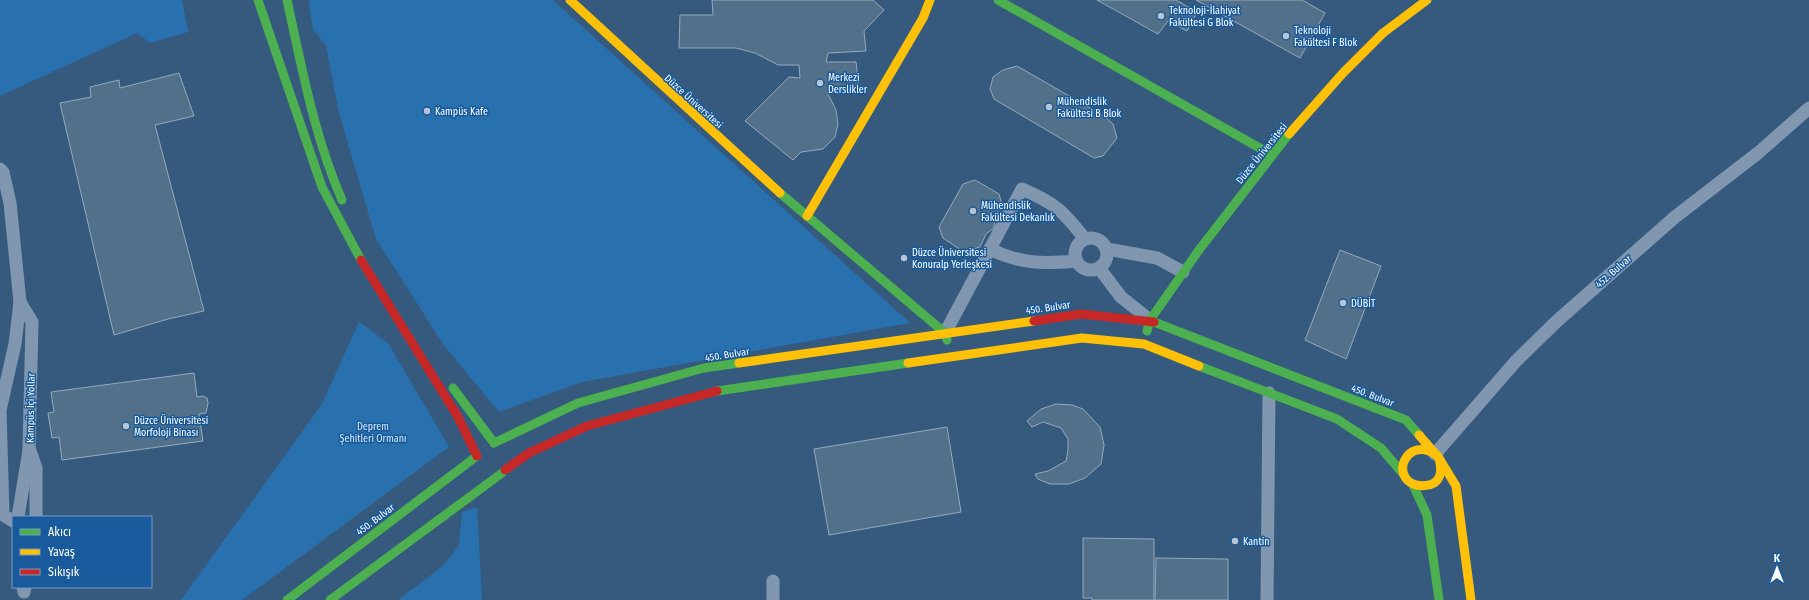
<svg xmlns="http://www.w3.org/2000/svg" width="1809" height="600" viewBox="0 0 1809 600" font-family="'Fira Sans Condensed',sans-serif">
<rect width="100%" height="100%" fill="#365a7d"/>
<g fill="#2970af">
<polygon points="0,0 182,0 188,32 150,43 137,33 0,96"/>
<polygon points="310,0 553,0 910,323 582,382 499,412 443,344 376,239 339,113 326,46 313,29 309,4"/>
<polygon points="359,322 388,343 449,447 242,600 181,600 322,404"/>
<polygon points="477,507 482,600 398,600 444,565 459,545 462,512"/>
</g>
<g fill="#53708b" stroke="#95a9bc">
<polygon points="712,0 873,0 884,10 864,31 866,51 828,53 826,62 856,62 859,88 827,92 836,110 838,124 835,137 823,149 801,152 793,160 745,121 789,77 800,78 799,65 778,65 755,53 736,48 679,48 680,15 713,15"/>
<polygon points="1097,0 1176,0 1197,12 1187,31 1168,21 1158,34"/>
<polygon points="1196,0 1302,0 1325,13 1300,58"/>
<polygon points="1017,66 1104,116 1113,124 1117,138 1103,156 1094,158 994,99 990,89 993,77 1003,70"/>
<polygon points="179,73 194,116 155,125 204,311 168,319 114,335 60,103 91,97 90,87 119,80 120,88"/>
<polygon points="975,180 999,194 1002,204 995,217 994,228 986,234 980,247 964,252 943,238 939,227 963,184"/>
<polygon points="1340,250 1381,266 1346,359 1305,340"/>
<polygon points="194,373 197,397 203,396 207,398 208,403 206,413 199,414 203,441 62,460 59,437 52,438 48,413 54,412 51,392"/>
<polygon points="1056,404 1072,405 1083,409 1100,427 1104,445 1101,464 1085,478 1069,484 1050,484 1038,479 1035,474 1048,471 1066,461 1068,450 1068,439 1061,428 1043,422 1032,427 1027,421 1041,409"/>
<polygon points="947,427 961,512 829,535 814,449"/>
<polygon points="1083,538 1154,539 1154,600 1092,600 1092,598 1083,598"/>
<polygon points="1156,558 1228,559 1228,600 1155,600"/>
</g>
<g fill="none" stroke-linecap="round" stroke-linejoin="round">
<g stroke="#8197af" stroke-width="13">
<polyline points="0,169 3,172 10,203 20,302 15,344 0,410 3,515 13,521"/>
<circle cx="1091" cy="254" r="16"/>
<path d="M990,249c30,15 53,15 86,12"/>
<polyline points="1107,249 1157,258 1183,272"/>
<polyline points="1099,268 1121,297 1150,320"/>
<polyline points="20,302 32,322 29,448 36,468 36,517"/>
<path d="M945,333l77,-144c33,14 41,22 63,50"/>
<polyline points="1435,454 1516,361 1557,321 1675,217 1758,153 1809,108"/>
<polyline points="18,517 29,450"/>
<polyline points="23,587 24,592 25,587"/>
<polyline points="773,600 773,581"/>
<polyline points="1267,600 1269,393"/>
</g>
<g stroke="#4caf50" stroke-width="9">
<polyline points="258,0 322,187 361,260"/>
<path d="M287,0c15,68 27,136 55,200"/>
<polyline points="998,0 1272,155"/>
<polyline points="780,193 945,333 947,340"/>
<polyline points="1154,322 1406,420 1419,435"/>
<polyline points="1147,331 1150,320 1199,250 1289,134"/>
<polyline points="1199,366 1337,419 1381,448 1404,475"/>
<polyline points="453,388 494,443"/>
<polyline points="717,391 908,363"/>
<polyline points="494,443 578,403 704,368 739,363"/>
<polyline points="1413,485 1427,515 1439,600"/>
<polyline points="287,600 477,456"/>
<polyline points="330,600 502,473"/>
</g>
<g stroke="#ffc107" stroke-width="9">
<polyline points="570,0 780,193"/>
<polyline points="1289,134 1343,73 1383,33 1427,0"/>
<polyline points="807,216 923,18 930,0"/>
<polyline points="739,363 1034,321"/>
<polyline points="908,363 1082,338 1144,344 1199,366"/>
<polyline points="1419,435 1439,458 1456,486 1471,600"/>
<path d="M1435,454c-28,-18 -46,23 -19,31 6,1 13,1 18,-2 9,-6 7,-16 5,-25"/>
</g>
<g stroke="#c62828" stroke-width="9">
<polyline points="361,260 458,417 477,456"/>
<polyline points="1034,321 1081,314 1154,322"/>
<polyline points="505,470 529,453 587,426 717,391"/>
</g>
</g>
<g fill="#b9c5d2" stroke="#185a9b" stroke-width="1.5">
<circle cx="1161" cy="16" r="4"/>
<circle cx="1286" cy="36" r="4"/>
<circle cx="820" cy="83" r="4"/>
<circle cx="1049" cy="107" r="4"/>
<circle cx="427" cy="111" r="4"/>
<circle cx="973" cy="211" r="4"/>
<circle cx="904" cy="258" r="4"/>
<circle cx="1343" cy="303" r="4"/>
<circle cx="126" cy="426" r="4"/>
<circle cx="1235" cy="541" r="4"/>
</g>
<g text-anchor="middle" stroke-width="3" stroke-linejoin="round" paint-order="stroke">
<g font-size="10" fill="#fff" stroke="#185a9b" text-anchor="start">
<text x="1169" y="14">Teknoloji-İlahiyat<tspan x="1169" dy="12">Fakültesi G Blok</tspan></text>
<text x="1294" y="34">Teknoloji<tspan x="1294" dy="12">Fakültesi F Blok</tspan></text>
<text x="828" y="81">Merkezi<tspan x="828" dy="12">Derslikler</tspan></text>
<text x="1057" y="105">Mühendislik<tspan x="1057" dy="12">Fakültesi B Blok</tspan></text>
<text x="435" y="115">Kampüs Kafe</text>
<text x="981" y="209">Mühendislik<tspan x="981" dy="12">Fakültesi Dekanlık</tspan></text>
<text x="912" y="256">Düzce Üniversitesi<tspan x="912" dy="12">Konuralp Yerleşkesi</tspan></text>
<text x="1351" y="307">DÜBİT</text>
<text x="134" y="424">Düzce Üniversitesi<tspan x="134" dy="12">Morfoloji Binası</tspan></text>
<text x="1243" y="545">Kantin</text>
</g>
<g font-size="10" fill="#fff" stroke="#185a9b">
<text transform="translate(694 101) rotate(42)" y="4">Düzce Üniversitesi</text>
<text transform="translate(1261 153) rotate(-51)" y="4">Düzce Üniversitesi</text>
<text transform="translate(1613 271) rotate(-41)" y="4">452. Bulvar</text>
<text transform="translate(1048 307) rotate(-8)" y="4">450. Bulvar</text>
<text transform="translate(727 354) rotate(-9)" y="4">450. Bulvar</text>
<text transform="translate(1373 395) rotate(21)" y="4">450. Bulvar</text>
<text transform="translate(30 408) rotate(-89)" y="4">Kampüs İçi Yollar</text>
<text transform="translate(375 519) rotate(-37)" y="4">450. Bulvar</text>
</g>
<g font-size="10" fill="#d5eafc" stroke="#185a9b">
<text x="373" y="430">Deprem<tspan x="373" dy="12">Şehitleri Ormanı</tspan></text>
</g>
</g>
<rect x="12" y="516" width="140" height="72" fill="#185a9b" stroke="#749cc3"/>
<rect x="20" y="529" width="20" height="6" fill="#4caf50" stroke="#749cc3"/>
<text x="48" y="536" font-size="12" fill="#ffffff">Akıcı</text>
<rect x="20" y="549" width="20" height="6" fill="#ffc107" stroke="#749cc3"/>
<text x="48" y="556" font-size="12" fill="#ffffff">Yavaş</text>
<rect x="20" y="569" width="20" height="6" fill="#c62828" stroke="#749cc3"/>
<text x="48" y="576" font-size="12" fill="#ffffff">Sıkışık</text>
<g transform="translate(1777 568)" stroke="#185a9b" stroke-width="3" paint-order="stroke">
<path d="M0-3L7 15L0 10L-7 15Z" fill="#ffffff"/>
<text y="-6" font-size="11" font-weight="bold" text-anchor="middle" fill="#ffffff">K</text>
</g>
</svg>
